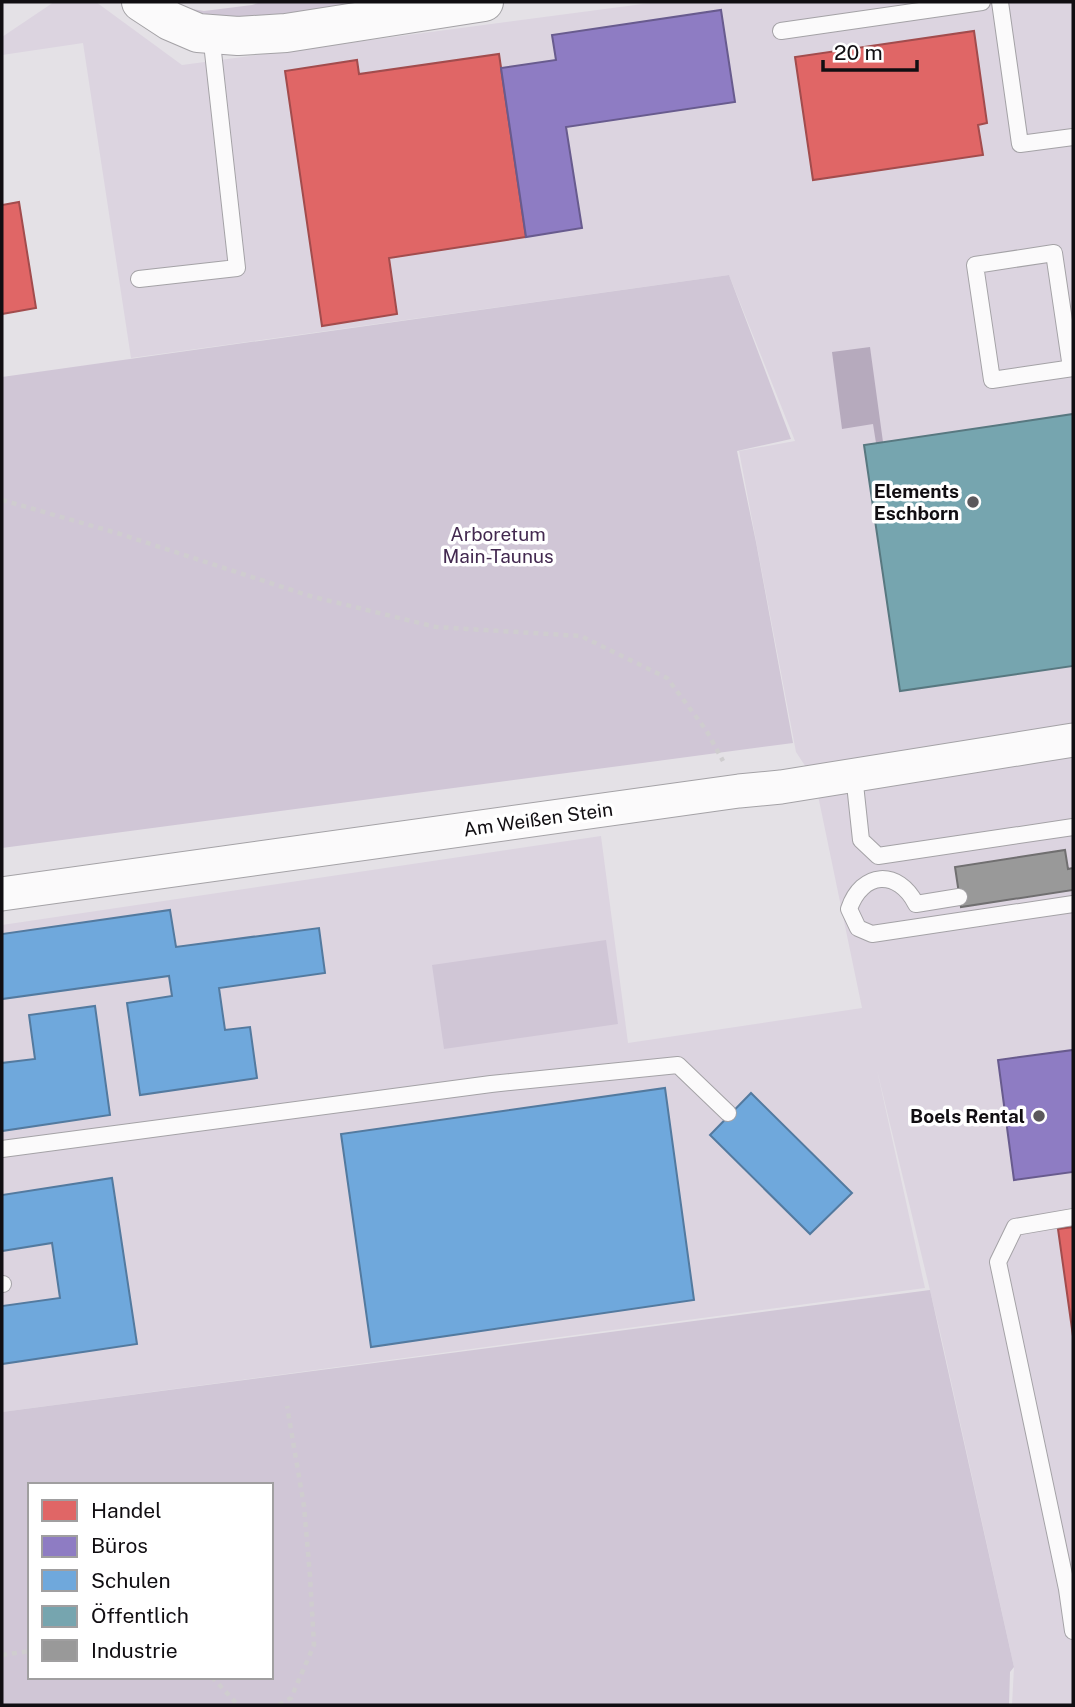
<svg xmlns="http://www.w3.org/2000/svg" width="1075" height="1707" viewBox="0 0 1075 1707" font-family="'Public Sans',sans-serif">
<rect width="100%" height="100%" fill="#e4e1e6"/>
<polygon fill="#dcd4e0" points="54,2 96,2 182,65 658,2 1073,2 1073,1705 1012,1705 1014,1667 941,1336 877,1070 925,1288 2,1412 2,925 601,836 628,1043 862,1008 815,781 796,752 739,451 795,441 729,275 131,358 83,43 2,55 2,37"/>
<g fill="#d0c6d6" fill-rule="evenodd">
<polygon points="261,2 391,2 239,25 158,3 204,11 252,5"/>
<polygon points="729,275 791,439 737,451 756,542 793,743 2,848 2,377"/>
<polygon points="606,940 618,1024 444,1049 432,965"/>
<path d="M930,1290l84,377 -4,5 -1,33h-1007v-293zM30,1485h241v192h-241z"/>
</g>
<polygon fill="#b6aabd" points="870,347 883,442 876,443 873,424 842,429 832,352"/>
<g fill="#e06666" stroke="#a24c4d" stroke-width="2">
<polygon points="974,31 987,123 978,125 983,155 813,180 795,57"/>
<polygon points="499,54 526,237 389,258 397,314 322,326 285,71 357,60 359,74"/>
<polygon points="19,202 36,308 2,314 2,205"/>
<polygon points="1073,1227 1073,1336 1058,1229"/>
</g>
<g fill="#8e7cc3" stroke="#685b8e" stroke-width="2">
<polygon points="721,10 735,102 566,127 582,228 526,237 501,68 556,60 552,35"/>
<polygon points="1073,1050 1073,1172 1014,1180 998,1060"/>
</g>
<g fill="#6fa8dc" stroke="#537a9f" stroke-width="2">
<polygon points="170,910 176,947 319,928 325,973 219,988 225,1030 250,1027 257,1078 140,1095 127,1003 172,996 169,976 2,999 2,934"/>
<polygon points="95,1006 110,1115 2,1131 2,1063 35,1059 29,1015"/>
<polygon points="665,1088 694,1300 371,1347 341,1134"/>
<polygon points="751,1093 852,1193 810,1234 710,1135"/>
<polygon points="112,1178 137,1344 2,1364 2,1306 60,1298 52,1243 2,1251 2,1195"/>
</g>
<polygon fill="#76a5af" stroke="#587880" stroke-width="2" points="1073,414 1073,666 900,691 864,445"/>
<polygon fill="#999" stroke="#706f70" stroke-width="2" points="1065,850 1068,869 1073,868 1073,890 961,907 955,867"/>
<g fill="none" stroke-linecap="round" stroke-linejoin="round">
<g stroke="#a4a2a6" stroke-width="18">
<g id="lane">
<polyline points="1000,2 1020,144 1073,137"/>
<polyline points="781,31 982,2"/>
<polyline points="139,279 237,268 211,34"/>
<polyline points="1071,368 1054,253 975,265 992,380 1073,368"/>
<polyline points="854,775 861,840 878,856 1073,827"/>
<path d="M959,897l-43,7c-18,-35 -54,-33 -67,5l9,19 14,6 201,-30"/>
<polyline points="2,1149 491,1084 678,1065 728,1113"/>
<polyline points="1073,1217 1015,1227 998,1262 1067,1589 1073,1631"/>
<polyline points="2,1284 3,1284"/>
</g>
</g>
<g stroke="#a4a2a6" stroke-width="35">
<polyline id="street" points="2,894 739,791 781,787 1073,740"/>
</g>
<g stroke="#a4a2a6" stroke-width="40">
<polyline id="secondary" points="141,2 170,21 198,33 238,36 286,33 484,2"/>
</g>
<g stroke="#cfcdcf" stroke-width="4.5" stroke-dasharray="5 5" stroke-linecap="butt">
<polyline points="2,500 117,533 310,596 436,627 581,636 667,678 706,730 723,761"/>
<polyline points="2,1655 30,1651"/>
<polyline points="212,1677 238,1705"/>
<polyline points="279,1705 291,1698 314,1645 310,1576 304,1506 287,1406"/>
</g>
<use href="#lane" stroke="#fbfafb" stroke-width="16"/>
<use href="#street" stroke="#fbfafb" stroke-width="33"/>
<use href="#secondary" stroke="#fbfafb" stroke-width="38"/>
</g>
<g fill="#5b585c" stroke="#fff" stroke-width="2.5">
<circle cx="973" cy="502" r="7"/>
<circle cx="1039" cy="1116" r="7"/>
</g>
<g text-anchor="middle" stroke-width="7" stroke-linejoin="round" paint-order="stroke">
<g font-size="19" font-weight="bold" fill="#110e12" stroke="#fff" text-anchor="end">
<text x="959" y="498">Elements<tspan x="959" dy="22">Eschborn</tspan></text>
<text x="1025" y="1123">Boels Rental</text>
</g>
<g font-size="19" fill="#432950" stroke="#fff">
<text x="498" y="541">Arboretum<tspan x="498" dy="22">Main-Taunus</tspan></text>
</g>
<g font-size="19" fill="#110e12" stroke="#fff">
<text transform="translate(538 819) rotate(-8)" y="7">Am Weißen Stein</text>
</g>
</g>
<rect width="1075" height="1707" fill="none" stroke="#110e12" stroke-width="7"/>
<rect x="28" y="1483" width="245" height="196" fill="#ffffff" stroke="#a09fa0" stroke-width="2"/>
<rect x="42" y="1500" width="35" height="21" fill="#e06666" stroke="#a09fa0" stroke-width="2"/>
<text x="91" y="1518" font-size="21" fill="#110e12">Handel</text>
<rect x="42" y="1536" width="35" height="21" fill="#8e7cc3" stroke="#a09fa0" stroke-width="2"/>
<text x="91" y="1553" font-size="21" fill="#110e12">Büros</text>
<rect x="42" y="1570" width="35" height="21" fill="#6fa8dc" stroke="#a09fa0" stroke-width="2"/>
<text x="91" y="1588" font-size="21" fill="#110e12">Schulen</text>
<rect x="42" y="1606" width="35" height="21" fill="#76a5af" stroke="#a09fa0" stroke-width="2"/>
<text x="91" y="1623" font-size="21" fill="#110e12">Öffentlich</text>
<rect x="42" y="1640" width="35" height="21" fill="#999999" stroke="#a09fa0" stroke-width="2"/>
<text x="91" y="1658" font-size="21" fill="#110e12">Industrie</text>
<path d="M823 60v10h94v-10" fill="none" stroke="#110e12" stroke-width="3.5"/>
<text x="834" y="60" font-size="21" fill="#110e12" stroke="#ffffff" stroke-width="5" paint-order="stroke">20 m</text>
</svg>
